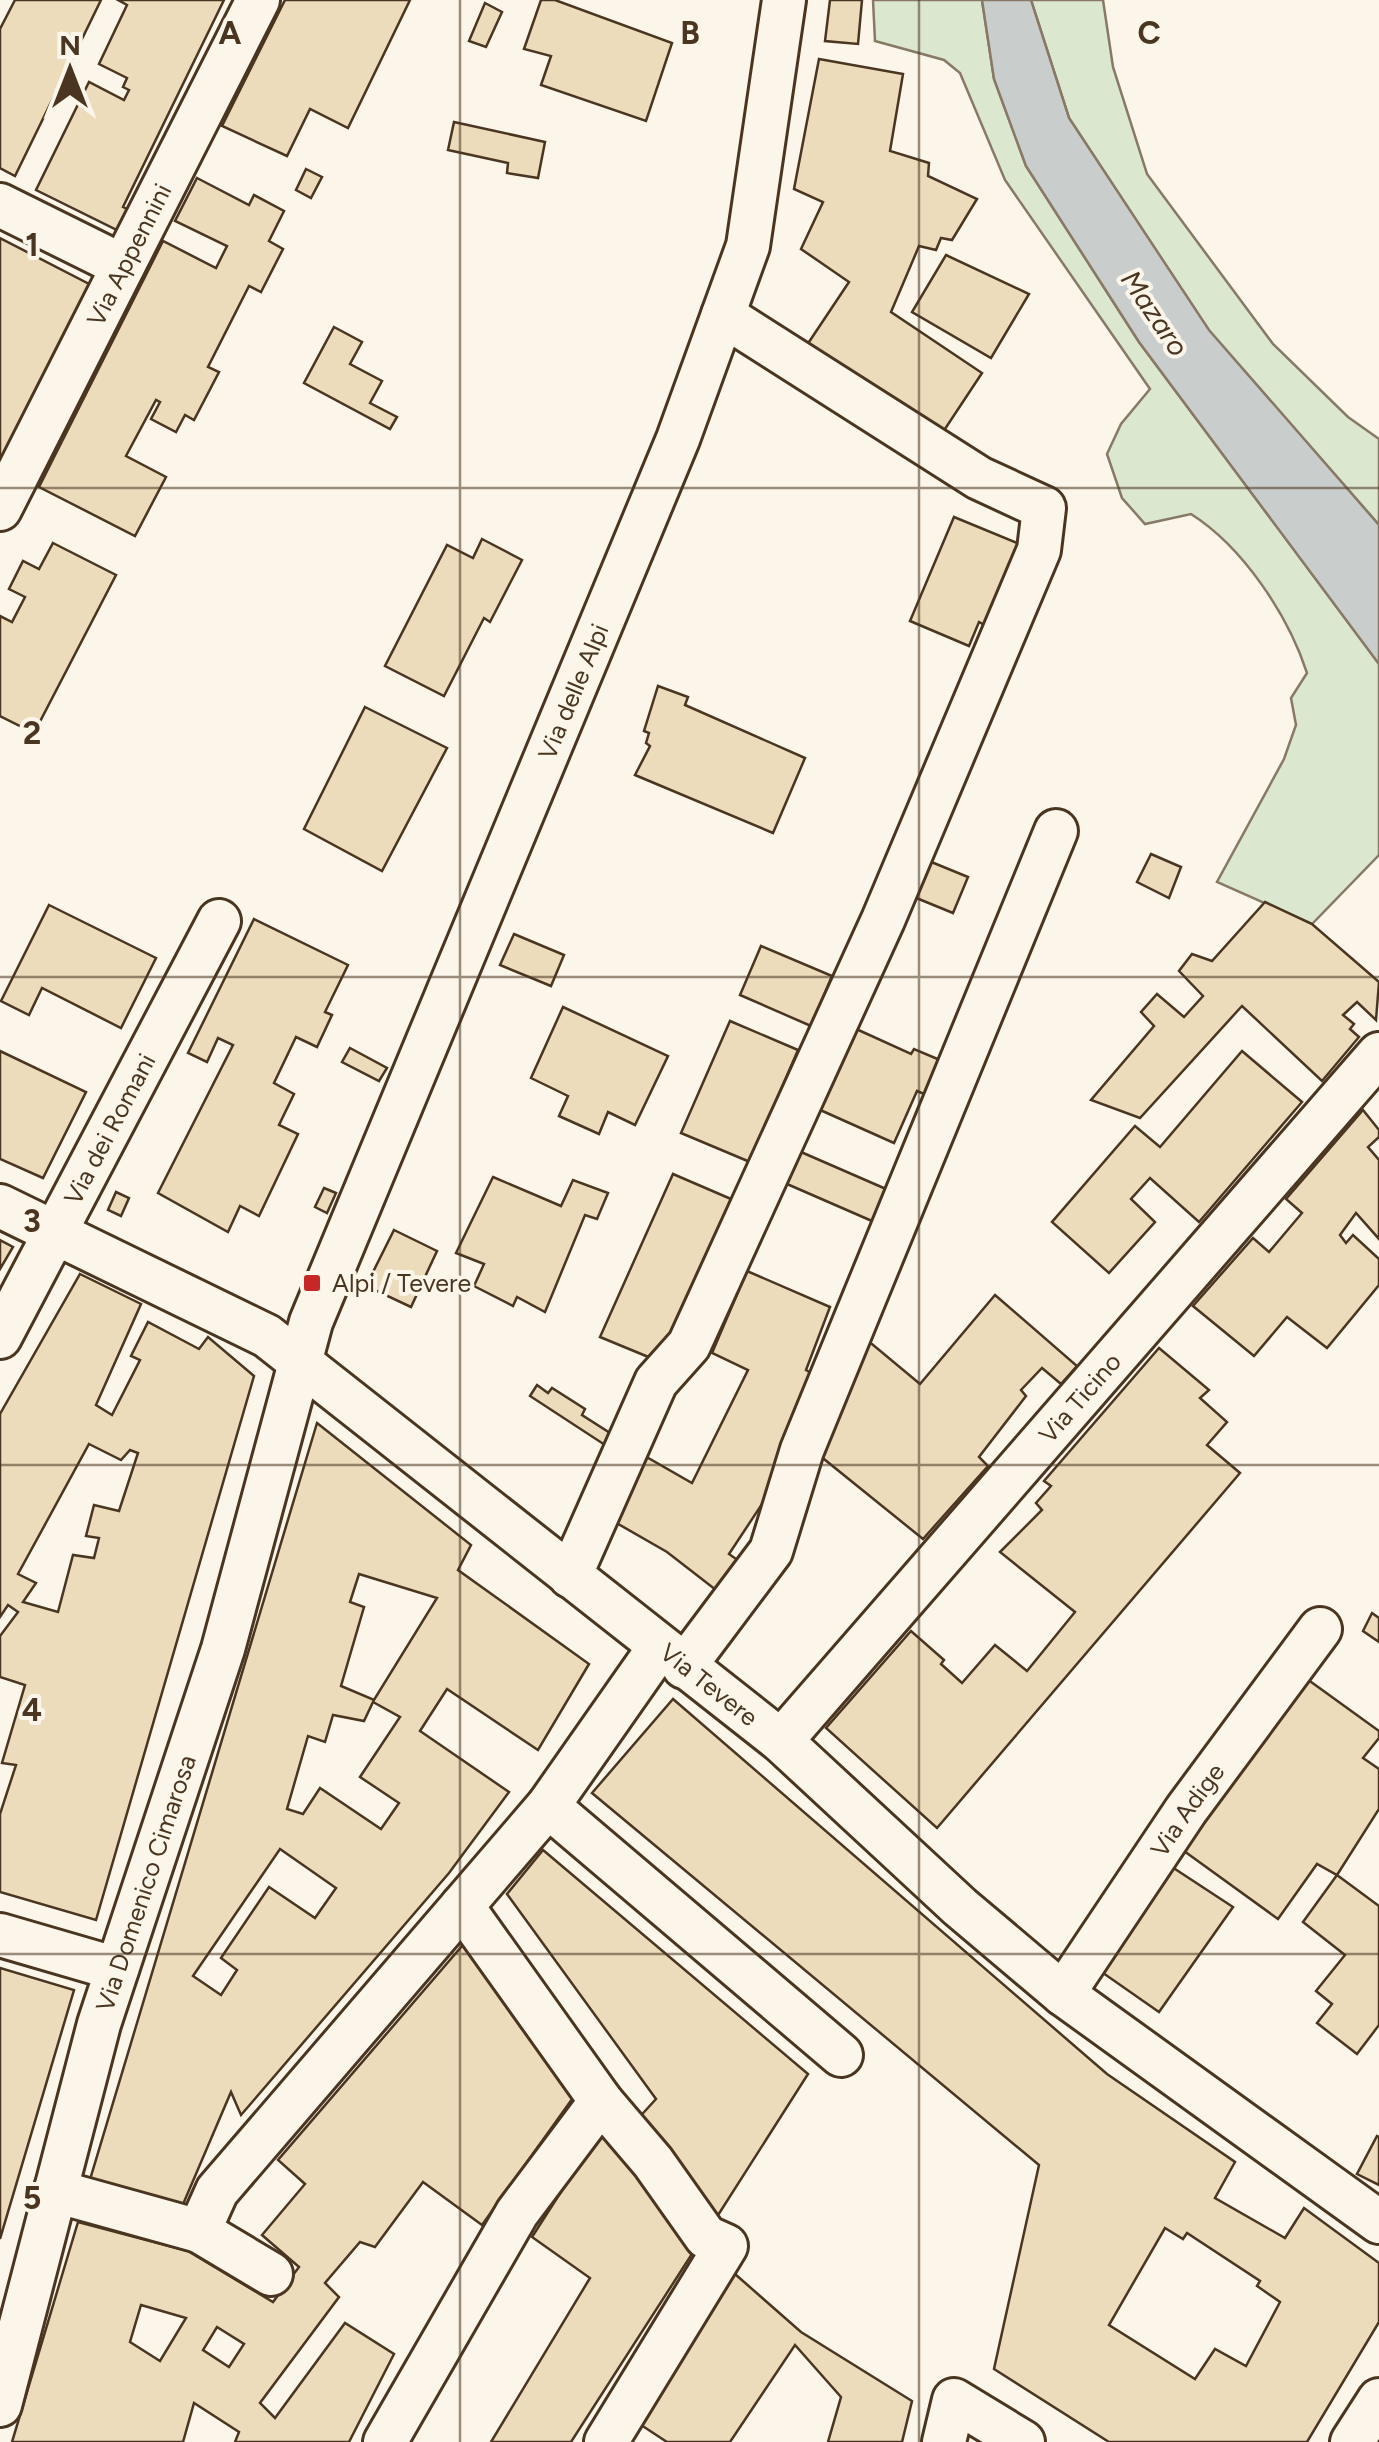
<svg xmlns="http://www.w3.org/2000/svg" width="1379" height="2442" viewBox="0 0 1379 2442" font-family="Figtree,sans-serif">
<rect width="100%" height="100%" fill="#fbf6e9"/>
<g fill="#dce7d0" stroke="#887966" stroke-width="2.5">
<path d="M873,0h109l12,79 32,87 113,176 240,322v191l-67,69 -95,-42 67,-123 12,-34 -5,-27 16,-25c-19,-58 -64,-126 -116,-159l-46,10 -23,-26 -15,-44 14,-30 29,-35 -145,-209 -45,-107 -16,-13 -69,-19z"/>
<polygon points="1031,0 1103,0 1113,67 1147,174 1273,344 1348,417 1379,439 1379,525 1209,331 1069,118"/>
</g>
<polygon fill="#c9cecd" stroke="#887966" stroke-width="2.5" points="982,0 1031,0 1069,118 1209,330 1379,525 1379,664 1139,342 1026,166 994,79"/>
<g fill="#ecdcbc" stroke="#4a3520" stroke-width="2.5" fill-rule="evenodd">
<polygon points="15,0 101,0 15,176 0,168 0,29"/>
<polygon points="224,0 123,207 131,211 121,232 36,190 89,82 124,100 129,90 123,87 127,78 99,64 127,5 118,0"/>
<polygon points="285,0 410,0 348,128 310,109 287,156 222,126"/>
<polygon points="541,0 555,0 672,43 646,121 541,85 551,56 524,49"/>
<polygon points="830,0 862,0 858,44 825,41"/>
<polygon points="485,3 502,12 486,47 469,41"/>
<polygon points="819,59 903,74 890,151 929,163 928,176 977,199 952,240 941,238 936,250 919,246 891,312 982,373 941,435 807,345 849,282 801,249 823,202 794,189"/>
<polygon points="454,122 545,142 538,178 507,173 508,163 448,150"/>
<polygon points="306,169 322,177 311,198 296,190"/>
<polygon points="197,178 249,205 254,195 284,211 269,241 283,249 261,292 249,286 208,367 219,372 194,420 185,415 176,432 151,419 160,402 156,400 126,456 166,477 135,536 39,487 163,241 216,268 227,246 175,221"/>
<polygon points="0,238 93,286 0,471"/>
<polygon points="946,255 1029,294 991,358 912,312"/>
<polygon points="334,327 362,342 350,364 382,381 370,403 397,417 390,429 304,383"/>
<polygon points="954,517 1022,545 988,627 979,622 969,646 910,621"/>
<polygon points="482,539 522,560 490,622 484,618 444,696 385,666 447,545 473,558"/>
<polygon points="53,543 116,575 34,733 0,716 0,616 12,622 25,597 9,589 23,561 39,569"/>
<polygon points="658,686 688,697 685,705 805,758 773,833 635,775 650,746 646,743 649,733 644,731"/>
<polygon points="365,707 447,748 382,871 304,829"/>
<polygon points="1151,854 1181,867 1169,898 1137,882"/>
<polygon points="924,859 968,877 953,913 909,895"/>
<polygon points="1265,902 1312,924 1379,982 1376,1020 1357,1002 1343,1015 1354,1024 1350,1029 1359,1037 1322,1081 1242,1006 1140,1118 1091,1100 1154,1026 1141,1012 1157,994 1184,1017 1203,996 1179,971 1192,954 1212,961"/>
<polygon points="49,905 156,958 121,1028 42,988 29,1015 1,1001"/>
<polygon points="254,919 348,965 325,1012 332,1015 317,1047 296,1037 274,1083 294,1094 279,1125 298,1134 259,1216 240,1206 228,1232 158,1193 233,1045 218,1038 207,1062 188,1053"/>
<polygon points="514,934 564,955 551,986 500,965"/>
<polygon points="761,946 832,976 811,1026 740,995"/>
<polygon points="563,1007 668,1056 635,1125 608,1112 599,1134 559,1116 568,1096 531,1078"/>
<polygon points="730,1021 798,1050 750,1162 681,1133"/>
<polygon points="854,1028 911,1054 914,1049 947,1063 931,1097 917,1091 894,1143 818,1109"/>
<polygon points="350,1048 387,1068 379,1081 342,1062"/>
<polygon points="0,1051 86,1092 43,1178 0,1159"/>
<polygon points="1242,1051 1302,1102 1199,1222 1150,1178 1131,1199 1155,1222 1109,1273 1052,1222 1135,1126 1160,1147"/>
<polygon points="1363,1110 1379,1130 1379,1137 1368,1147 1379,1160 1379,1239 1356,1213 1340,1235 1346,1243 1353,1235 1379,1259 1379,1285 1327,1348 1287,1317 1254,1356 1193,1306 1253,1238 1269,1252 1302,1213 1286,1199"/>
<polygon points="801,1152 886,1189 872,1221 787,1184"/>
<polygon points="673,1174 731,1199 663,1363 600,1337"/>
<polygon points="493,1177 561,1206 573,1180 608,1193 597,1219 585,1215 545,1312 517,1297 513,1306 474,1286 484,1264 456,1253"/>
<polygon points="324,1188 336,1193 327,1213 315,1207"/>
<polygon points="116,1192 129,1198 121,1216 108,1210"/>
<polygon points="394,1230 437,1251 411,1307 366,1286"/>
<polygon points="0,1240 13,1247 0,1269"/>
<polygon points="747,1271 830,1307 806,1370 813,1374 770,1492 729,1554 746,1566 725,1597 667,1552 613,1521 643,1455 692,1483 748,1370 712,1353"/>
<path d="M80,1274l61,30 -45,101 16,10 28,-55 -9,-4 17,-34 51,27 9,-12 46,39 -158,544 -96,-28v-78l16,-49 -14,-2 23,-78 -25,-8v-41l18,-24 -10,-7 -8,12v-203zM89,1444l32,16 9,-10 8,3 -19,58 -25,-6 -8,31 13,2 -5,20 -21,-3 -15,57 -35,-10 13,-19 -18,-9z"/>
<polygon points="995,1295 1077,1366 1061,1384 1042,1368 1021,1390 1026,1396 979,1457 988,1466 923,1539 819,1455 866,1339 920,1384"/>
<polygon points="1159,1348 1209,1390 1200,1398 1227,1422 1207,1445 1240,1473 937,1828 826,1728 911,1631 944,1660 941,1664 962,1683 995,1645 1027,1671 1075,1612 1000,1552 1042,1510 1036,1503 1051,1486 1044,1481"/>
<polygon points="537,1385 548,1393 552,1388 585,1409 582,1415 610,1433 605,1445 530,1396"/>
<path d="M317,1423l154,122 -13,25 131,94 -51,86 -91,-61 -27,42 89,61 -60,81 -208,242 -10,-23 -50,117 -92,-26zM359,1574l78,24 -63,102 -33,-14 23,-79 -14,-5zM373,1702l27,15 -40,60 39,26 -18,26 -61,-41 -17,26 -16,-5 21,-73 17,6 8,-27 31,6zM280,1849l56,39 -21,30 -46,-31 -48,71 16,12 -16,25 -28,-19z"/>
<polygon points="1372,1613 1379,1618 1379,1642 1363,1631"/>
<polygon points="1307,1679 1379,1731 1379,1738 1363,1758 1379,1769 1379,1809 1337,1875 1317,1864 1278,1919 1184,1851"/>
<path d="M673,1699l434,375 128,88 -20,36 70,40 19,-30 75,55v59l-72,120h-198l-115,-73 45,-204 -447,-372zM1165,2228l18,11 4,-6 73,48 -3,5 23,16 -34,64 -31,-17 -20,30 -86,-54z"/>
<polygon points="543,1850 808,2074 713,2223 635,2122 656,2099 507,1894"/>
<polygon points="1172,1867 1233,1907 1159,2012 1103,1973 1104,1961"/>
<polygon points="1337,1875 1379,1906 1379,2025 1357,2054 1317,2023 1332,2004 1316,1991 1345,1955 1303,1922"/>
<path d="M468,1939l112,149 -98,137 -59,-43 -48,65 -15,-5 -35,41 14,14 -79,106 15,15 70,-95 49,31 -45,88h-114l4,-10 -45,-29 -11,39h-171l66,-220 110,29 85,51 26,-35 -37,-32 43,-51 -27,-24zM141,2305l45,13 -26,43 -30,-19zM217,2327l27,17 -15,23 -26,-17z"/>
<polygon points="0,1968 74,1990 0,2239"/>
<polygon points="602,2128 627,2144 621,2158 649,2179 699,2243 571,2442 491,2442 590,2278 532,2237"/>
<polygon points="1377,2136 1379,2137 1379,2185 1357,2174"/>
<polygon points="735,2274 801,2332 912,2401 902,2442 828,2442 841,2397 795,2345 730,2442 667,2442 638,2423"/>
</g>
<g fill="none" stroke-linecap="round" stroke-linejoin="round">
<g stroke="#4a3520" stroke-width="48">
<g id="street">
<polyline points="0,205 123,266"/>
<path id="s1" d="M0,509l258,-509"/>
<path id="s2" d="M0,1206l267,130 514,405 179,166 103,87 316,228"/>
<path id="s3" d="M0,1337l219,-416"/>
<polyline points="570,1576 656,1382 689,1345 883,920 1039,550 1044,508 979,478 723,315"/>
<polyline points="684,1667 771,1551 802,1450 1056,831"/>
<path id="s4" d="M781,1741l598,-687"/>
<polyline points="548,1806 841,2055"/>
<polyline points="462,1906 601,2101 653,2162 706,2237 726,2246 606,2442"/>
<polyline points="0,1935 117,1969"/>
<path id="s5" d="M1063,1994l123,-184 134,-181"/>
<polyline points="55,2191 199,2231 271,2274"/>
<polyline points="199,2231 217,2191 548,1806 658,1649"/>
<path id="s6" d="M0,2405l99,-381 124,-375 88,-327 367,-883 70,-193 36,-246"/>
<polyline points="385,2442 517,2213 601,2101"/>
<polyline points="944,2442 954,2400 1023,2442"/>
<polyline points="1352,2442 1379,2400"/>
</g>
</g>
<use href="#street" stroke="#fbf6e9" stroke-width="42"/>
</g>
<path fill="none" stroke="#4a3520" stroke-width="2.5" stroke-opacity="0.55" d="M460,0v2442M919,0v2442M0,488h1379M0,977h1379M0,1465h1379M0,1954h1379"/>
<rect fill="#c62828" stroke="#fbf6e9" stroke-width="4" x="302" y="1273" width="20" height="20" rx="5"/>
<g text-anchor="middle" stroke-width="8" stroke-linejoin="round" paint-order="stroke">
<g font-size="25" fill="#4a3520" stroke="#fbf6e9">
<text dy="9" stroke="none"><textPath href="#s1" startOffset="285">Via Appennini</textPath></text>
<text dy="9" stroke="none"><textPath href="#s6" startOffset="1810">Via delle Alpi</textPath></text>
<text dy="9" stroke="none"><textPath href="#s3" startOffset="235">Via dei Romani</textPath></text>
<text dy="9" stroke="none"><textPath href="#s4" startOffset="455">Via Ticino</textPath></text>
<text dy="9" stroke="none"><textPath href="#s2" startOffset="860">Via Tevere</textPath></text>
<text dy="9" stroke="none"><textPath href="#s5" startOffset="222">Via Adige</textPath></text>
<text dy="9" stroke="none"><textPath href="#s6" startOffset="542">Via Domenico Cimarosa</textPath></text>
</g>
<g font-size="25" fill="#4a3520" stroke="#fbf6e9" text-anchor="start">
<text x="332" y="1292">Alpi / Tevere</text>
</g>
<g font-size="28" font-style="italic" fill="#4a3520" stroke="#fbf6e9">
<text transform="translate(1155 313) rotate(56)" y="10">Mazaro</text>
</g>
</g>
<g font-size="32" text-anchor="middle" font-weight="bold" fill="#4a3520" stroke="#fbf6e9" stroke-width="8" stroke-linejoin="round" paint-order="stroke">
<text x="230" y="44">A</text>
<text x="690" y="44">B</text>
<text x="1149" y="44">C</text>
<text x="32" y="256">1</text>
<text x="32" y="744">2</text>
<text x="32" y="1232">3</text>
<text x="32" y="1721">4</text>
<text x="32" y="2209">5</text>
</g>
<g transform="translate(70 70)" stroke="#fbf6e9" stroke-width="8" paint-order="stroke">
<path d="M0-8L18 38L0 25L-18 38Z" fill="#4a3520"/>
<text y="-15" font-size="28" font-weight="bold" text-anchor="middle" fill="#4a3520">N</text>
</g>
</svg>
